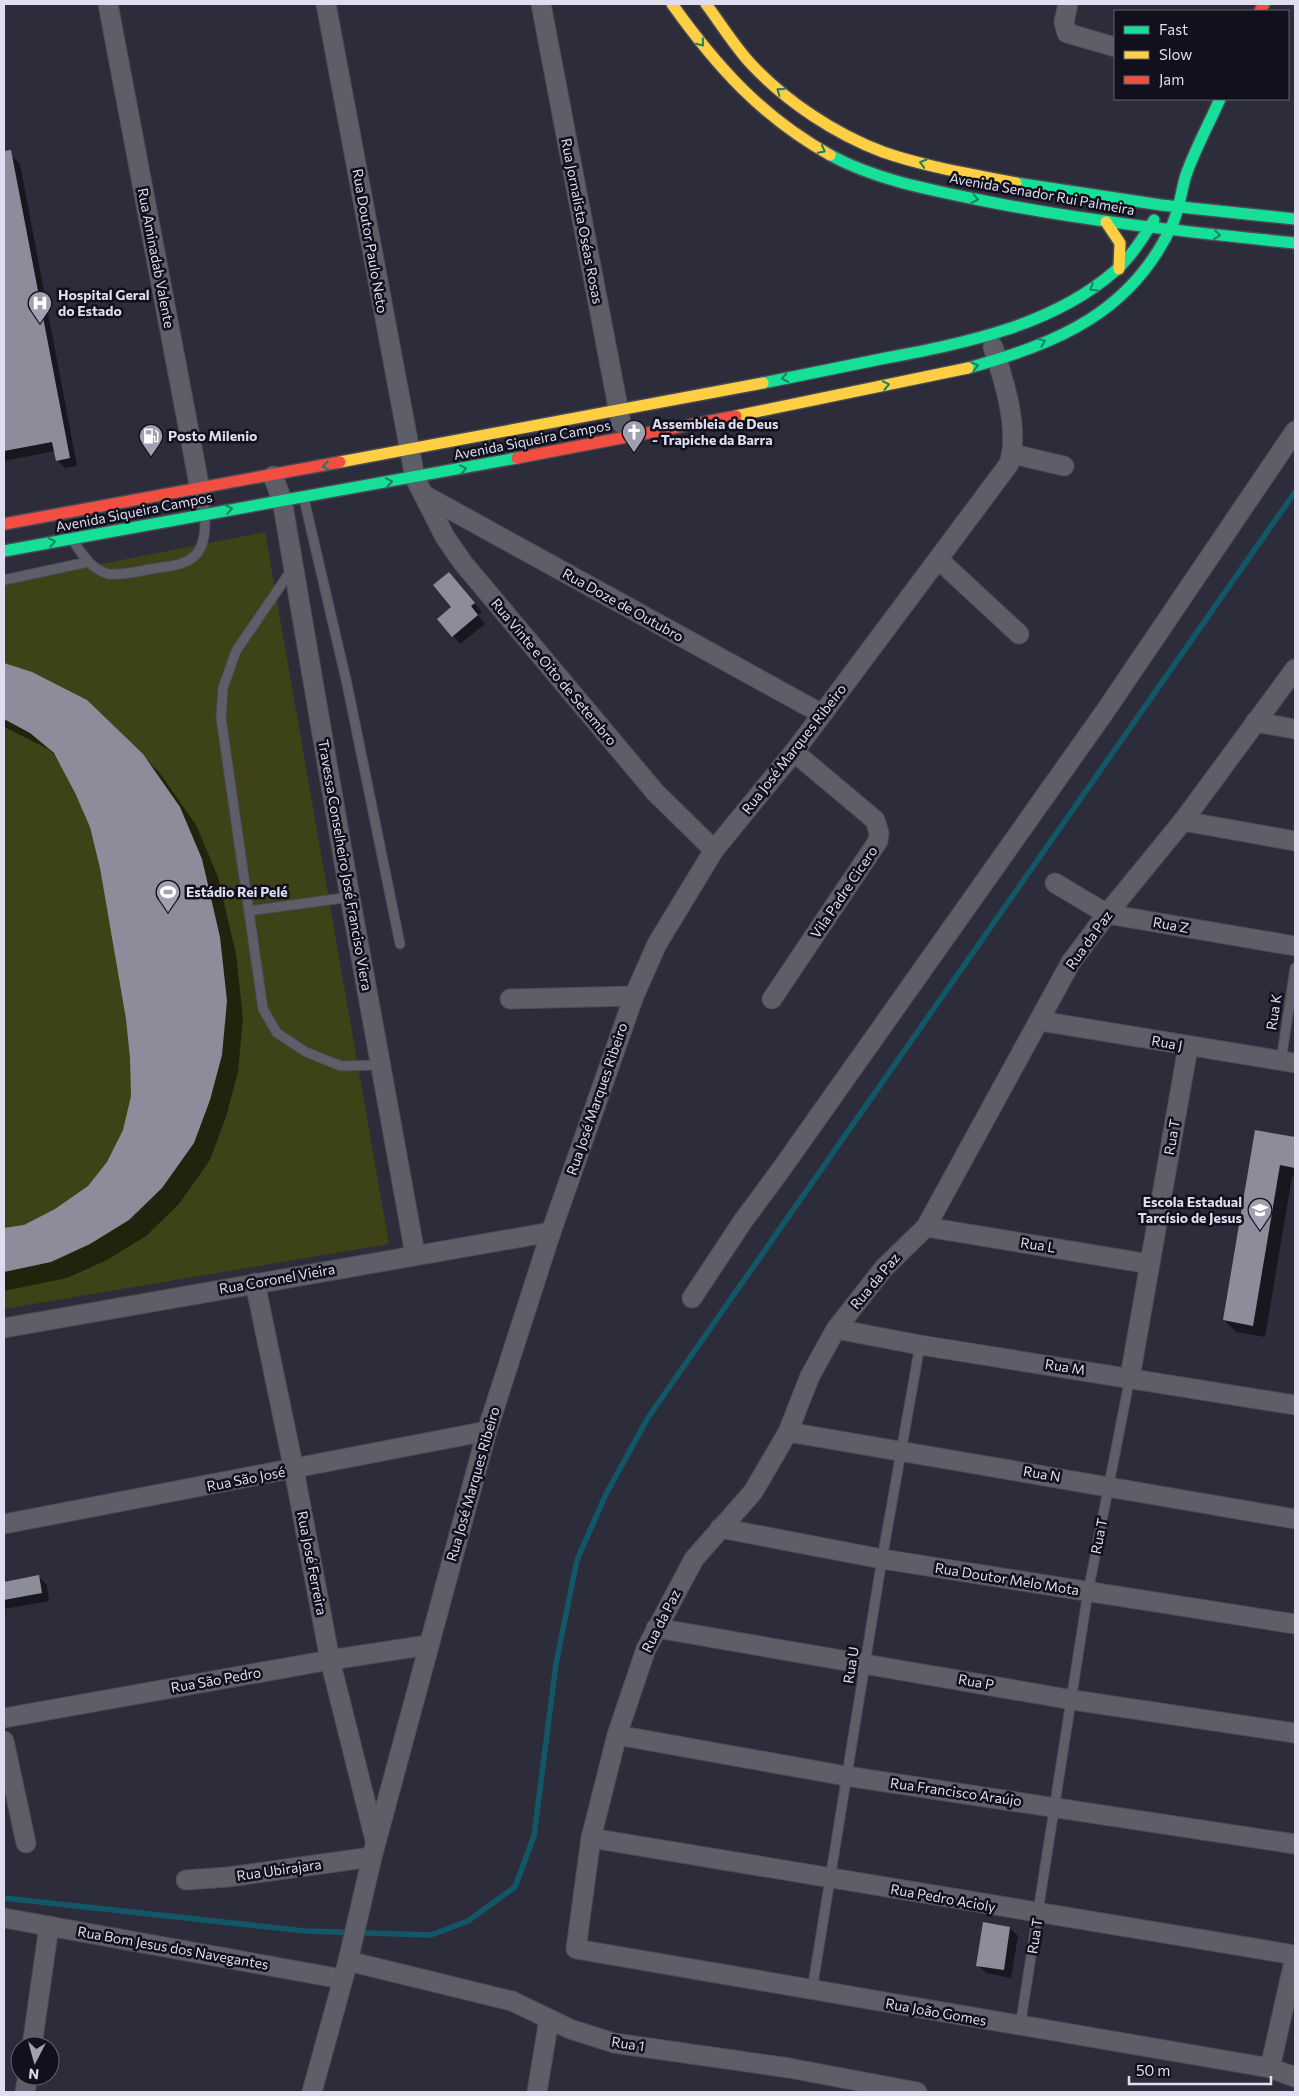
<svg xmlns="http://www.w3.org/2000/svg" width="1299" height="2096" viewBox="0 0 1299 2096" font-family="Commissioner,sans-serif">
<rect width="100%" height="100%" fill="#2d2c3a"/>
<polygon fill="#3e4217" points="265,532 389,1244 4,1309 4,583"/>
<g fill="#0007">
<polygon points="12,156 20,164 77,466 65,468 57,460 55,451 4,461 4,274 6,274 4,262 4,158"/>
<polygon points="457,582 482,612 478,615 485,624 460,644 453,636 453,608"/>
<polygon points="4,665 31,673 142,755 159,772 196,825 218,877 236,954 243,1018 238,1072 226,1117 210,1160 179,1204 146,1236 107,1260 67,1278 4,1291 4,1229 24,1226 56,1210 89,1187 108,1162 124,1130 132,1096 131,1058 127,1019 101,868 91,827 57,757 48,749 4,727"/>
<polygon points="1256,1131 1295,1138 1295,1177 1292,1177 1265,1337 1236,1332 1224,1320"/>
<polygon points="39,1577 47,1585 49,1601 4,1609 4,1583"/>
<polygon points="984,1924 1010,1928 1018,1936 1011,1978 986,1973 978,1965"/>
</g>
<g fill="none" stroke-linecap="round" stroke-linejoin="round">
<polyline stroke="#125768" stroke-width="5.5" points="4,1898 305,1931 431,1935 468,1921 515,1887 534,1836 556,1664 577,1560 606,1494 649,1416 1295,492"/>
</g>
<g fill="#8d8c9a">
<polygon points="11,150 70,458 56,461 52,442 4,451 4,151"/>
<polygon points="449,572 475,603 471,606 478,615 452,637 437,619 451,607 433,585"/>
<polygon points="4,663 32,672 87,700 143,754 180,807 202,859 220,937 227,1001 222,1055 210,1100 194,1143 162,1188 129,1220 90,1244 51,1262 4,1272 4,1228 24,1225 55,1209 88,1186 107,1162 123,1130 131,1096 130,1058 126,1019 100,868 90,827 75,793 54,753 30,733 4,719"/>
<polygon points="1255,1130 1295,1137 1295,1168 1280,1165 1253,1326 1223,1320"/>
<polygon points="39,1575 42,1593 4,1600 4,1582"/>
<polygon points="983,1922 1010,1927 1004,1970 976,1966"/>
</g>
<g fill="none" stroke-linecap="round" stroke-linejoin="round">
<g stroke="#4b4a56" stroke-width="11">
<g id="lane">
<polyline points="304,499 347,684 400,944"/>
<path d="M73,541c10,14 18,28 35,33 14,1 29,-2 43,-5 38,-5 55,-8 54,-51"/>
<polyline points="292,569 236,651 223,688 221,718 263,1009 277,1033 306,1052 341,1066 380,1065"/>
<polyline points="4,580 88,562"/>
<polyline points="249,911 350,897"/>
<polyline points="1281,1061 1295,968"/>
<polyline points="812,1990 882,1559 920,1345"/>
<polyline points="1020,2027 1088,1592 1130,1377"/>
</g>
</g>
<g stroke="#4b4a56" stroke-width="21">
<g id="street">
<polyline points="108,4 202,500"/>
<polyline points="326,4 415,478 445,537 463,563 655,792 714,850"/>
<polyline points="541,4 621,423"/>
<polyline points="1068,4 1064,22 1067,33 1115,47"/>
<polyline points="1013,454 1064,466"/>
<polyline points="273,476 282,500 350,897 415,1254"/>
<polyline points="424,495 822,714"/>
<polyline points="939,560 1019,634"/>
<polyline points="1295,669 1183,821 1107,914 1071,962 926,1227 884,1268 836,1329 810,1376 788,1432 753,1492 694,1559 646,1649 617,1735 591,1838 576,1949 1270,2068 1295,2077"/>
<polyline points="1255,722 1295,729"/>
<polyline points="1183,821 1295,841"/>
<polyline points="1055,883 1107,914 1295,946"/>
<polyline points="510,999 634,996"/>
<polyline points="772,999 878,841 879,833 875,820 794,752"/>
<polyline points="1040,1021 1295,1063"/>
<polyline points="926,1227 1150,1264"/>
<polyline points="255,1283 294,1470 330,1660 375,1840"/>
<polyline points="692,1298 743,1221 780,1171 1106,710 1295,431"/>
<polyline points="4,1328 551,1232"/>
<polyline points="836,1329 920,1345 1295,1405"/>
<polyline points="1130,1377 1188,1047"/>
<polyline points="788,1432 1295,1519"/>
<polyline points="4,1524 487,1431"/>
<polyline points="720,1528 882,1559 1295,1624"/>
<polyline points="656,1628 1073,1700 1295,1733"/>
<polyline points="4,1718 330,1660 428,1645"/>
<polyline points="617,1735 846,1776 1295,1844"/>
<polyline points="4,1741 26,1843"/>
<polyline points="591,1838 1295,1955"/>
<polyline points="186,1880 228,1877 372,1857"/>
<polyline points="4,1918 342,1979"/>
<polyline points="348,1961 512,2001 570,2029 614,2043 789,2068 917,2092"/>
<polyline points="32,2046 49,1926"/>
<polyline points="1270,2068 1295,1957"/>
<polyline points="25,2092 28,2076"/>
<path d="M312,2092l36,-131 24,-104 115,-426 64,-199 83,-236 23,-52 57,-94 80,-98 215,-288c11,-33 -5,-84 -16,-117"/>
<polyline points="537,2092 549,2019"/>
</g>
</g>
<g stroke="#4b4a56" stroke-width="14">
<g id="fast">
<path d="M830,155c44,24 96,34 145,44 106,22 213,33 320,44"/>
<polyline points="1016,183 1161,205 1295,219"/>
<path d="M968,368c90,-25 164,-55 205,-145 7,-16 8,-32 13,-48 9,-26 23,-51 34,-76"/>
<path d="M763,383c41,-8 82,-17 123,-25 79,-15 166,-32 229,-87 16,-14 28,-33 39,-51"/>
<polyline points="4,551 517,458"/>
</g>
</g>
<g stroke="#4b4a56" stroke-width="14">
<g id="slow">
<path d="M672,4c45,63 90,113 158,151"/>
<path d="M706,4c15,20 29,43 46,61 35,37 83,69 131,87 43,15 89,22 133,31"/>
<polyline points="1106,222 1120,243 1119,269"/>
<polyline points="736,416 968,368"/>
<polyline points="340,462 763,383"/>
</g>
</g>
<g stroke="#4b4a56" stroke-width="14">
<g id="jam">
<polyline points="1260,11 1264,4"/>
<polyline points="517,458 736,416"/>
<polyline points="4,524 340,462"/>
</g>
</g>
<use href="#lane" stroke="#5e5e69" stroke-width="9"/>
<use href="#street" stroke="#5e5e69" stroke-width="19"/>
<use href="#fast" stroke="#16e098" stroke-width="11"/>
<use href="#slow" stroke="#ffcf43" stroke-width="11"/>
<use href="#jam" stroke="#f24e42" stroke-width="11"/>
</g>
<defs><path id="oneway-chevron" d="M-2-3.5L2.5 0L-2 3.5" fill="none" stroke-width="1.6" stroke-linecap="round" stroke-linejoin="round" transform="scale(1.25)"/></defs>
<g stroke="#148260">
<use href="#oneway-chevron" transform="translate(701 43) rotate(51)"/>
<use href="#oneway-chevron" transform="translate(780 91) rotate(-144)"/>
<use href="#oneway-chevron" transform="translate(822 150) rotate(28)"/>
<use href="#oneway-chevron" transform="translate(923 163) rotate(-164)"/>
<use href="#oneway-chevron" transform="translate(975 199) rotate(12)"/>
<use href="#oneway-chevron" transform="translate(1217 235) rotate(6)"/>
<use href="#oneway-chevron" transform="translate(1093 288) rotate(148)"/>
<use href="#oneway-chevron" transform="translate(1042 342) rotate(-22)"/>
<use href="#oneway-chevron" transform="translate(975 366) rotate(-15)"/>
<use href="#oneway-chevron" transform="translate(785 378) rotate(169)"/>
<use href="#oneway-chevron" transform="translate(886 385) rotate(-11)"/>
<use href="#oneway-chevron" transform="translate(326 466) rotate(170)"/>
<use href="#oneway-chevron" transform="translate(463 469) rotate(-11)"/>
<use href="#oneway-chevron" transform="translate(389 482) rotate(-10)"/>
<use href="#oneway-chevron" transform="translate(229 509) rotate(-9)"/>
<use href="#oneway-chevron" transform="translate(52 542) rotate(-11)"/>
</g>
<defs>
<g id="hospital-pin" transform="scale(1.25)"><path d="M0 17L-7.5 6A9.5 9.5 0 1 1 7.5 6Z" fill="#a0a0b0" stroke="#11101c"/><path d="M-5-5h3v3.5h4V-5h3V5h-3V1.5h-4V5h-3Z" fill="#fff"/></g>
<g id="church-pin" transform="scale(1.25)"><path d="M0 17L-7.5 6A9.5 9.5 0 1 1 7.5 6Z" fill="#a0a0b0" stroke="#11101c"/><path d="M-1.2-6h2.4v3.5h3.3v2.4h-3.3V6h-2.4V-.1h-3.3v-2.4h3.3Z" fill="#fff"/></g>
<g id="fuel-pin" transform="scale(1.25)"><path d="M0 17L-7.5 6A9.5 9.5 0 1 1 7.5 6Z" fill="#a0a0b0" stroke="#11101c"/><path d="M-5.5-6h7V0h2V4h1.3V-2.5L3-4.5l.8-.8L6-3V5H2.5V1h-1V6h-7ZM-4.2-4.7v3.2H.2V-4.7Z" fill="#fff"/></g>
<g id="stadium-pin" transform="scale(1.25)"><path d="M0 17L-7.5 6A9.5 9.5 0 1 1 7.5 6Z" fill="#a0a0b0" stroke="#11101c"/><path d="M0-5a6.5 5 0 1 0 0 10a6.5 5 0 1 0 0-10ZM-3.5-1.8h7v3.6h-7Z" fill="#fff"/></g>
<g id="school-pin" transform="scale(1.25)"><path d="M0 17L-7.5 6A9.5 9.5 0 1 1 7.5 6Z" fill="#a0a0b0" stroke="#11101c"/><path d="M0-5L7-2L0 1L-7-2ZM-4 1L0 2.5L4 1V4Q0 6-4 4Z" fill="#fff"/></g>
</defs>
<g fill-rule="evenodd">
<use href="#hospital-pin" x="40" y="303"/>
<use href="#church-pin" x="634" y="432"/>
<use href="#fuel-pin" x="151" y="436"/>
<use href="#stadium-pin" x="168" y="892"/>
<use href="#school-pin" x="1260" y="1210"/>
</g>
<g text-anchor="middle" stroke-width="5" stroke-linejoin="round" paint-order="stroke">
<g font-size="14" fill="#dedef0" stroke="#11101c">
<text transform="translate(1042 194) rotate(10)" y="5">Avenida Senador Rui Palmeira</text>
<text transform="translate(582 221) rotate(79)" y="5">Rua Jornalista Oséas Rosas</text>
<text transform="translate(370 241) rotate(80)" y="5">Rua Doutor Paulo Neto</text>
<text transform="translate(156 258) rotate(79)" y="5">Rua Aminadab Valente</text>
<text transform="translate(532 440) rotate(-11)" y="5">Avenida Siqueira Campos</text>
<text transform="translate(134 512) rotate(-11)" y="5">Avenida Siqueira Campos</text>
<text transform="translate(623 605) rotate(29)" y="5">Rua Doze de Outubro</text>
<text transform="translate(554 672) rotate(50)" y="5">Rua Vinte e Oito de Setembro</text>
<text transform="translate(794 749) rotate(-52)" y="5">Rua José Marques Ribeiro</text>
<text transform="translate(345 865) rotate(80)" y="5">Travessa Conselheiro José Franciso Viera</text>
<text transform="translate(844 892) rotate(-56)" y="5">Vila Padre Cicero</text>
<text transform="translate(1171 925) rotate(10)" y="5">Rua Z</text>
<text transform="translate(1089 940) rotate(-54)" y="5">Rua da Paz</text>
<text transform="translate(1274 1012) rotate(-81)" y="5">Rua K</text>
<text transform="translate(1167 1043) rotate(10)" y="5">Rua J</text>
<text transform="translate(597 1099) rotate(-71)" y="5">Rua José Marques Ribeiro</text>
<text transform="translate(1172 1137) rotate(-80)" y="5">Rua T</text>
<text transform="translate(1038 1245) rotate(9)" y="5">Rua L</text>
<text transform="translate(277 1279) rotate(-10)" y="5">Rua Coronel Vieira</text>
<text transform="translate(875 1281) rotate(-50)" y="5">Rua da Paz</text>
<text transform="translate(1065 1367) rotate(9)" y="5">Rua M</text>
<text transform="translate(1042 1474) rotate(10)" y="5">Rua N</text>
<text transform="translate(246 1479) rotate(-11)" y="5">Rua São José</text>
<text transform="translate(473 1484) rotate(-74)" y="5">Rua José Marques Ribeiro</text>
<text transform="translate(1099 1536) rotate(-79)" y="5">Rua T</text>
<text transform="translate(312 1563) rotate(79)" y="5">Rua José Ferreira</text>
<text transform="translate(1007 1579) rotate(9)" y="5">Rua Doutor Melo Mota</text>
<text transform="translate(661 1621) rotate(-63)" y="5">Rua da Paz</text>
<text transform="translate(851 1665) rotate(-81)" y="5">Rua U</text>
<text transform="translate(216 1680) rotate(-10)" y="5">Rua São Pedro</text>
<text transform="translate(976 1682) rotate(10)" y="5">Rua P</text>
<text transform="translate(956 1792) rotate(8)" y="5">Rua Francisco Araújo</text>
<text transform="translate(279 1870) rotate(-8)" y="5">Rua Ubirajara</text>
<text transform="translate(943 1898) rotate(10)" y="5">Rua Pedro Acioly</text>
<text transform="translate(1035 1936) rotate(-81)" y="5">Rua T</text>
<text transform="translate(173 1948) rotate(10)" y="5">Rua Bom Jesus dos Navegantes</text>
<text transform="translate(936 2012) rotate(10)" y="5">Rua João Gomes</text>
<text transform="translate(628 2044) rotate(9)" y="5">Rua 1</text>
</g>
<g font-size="14" font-weight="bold" fill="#dedef0" stroke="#11101c" text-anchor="start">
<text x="58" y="300">Hospital Geral<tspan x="58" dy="16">do Estado</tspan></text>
<text x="652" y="429">Assembleia de Deus<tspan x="652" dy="16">- Trapiche da Barra</tspan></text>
<text x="168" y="441">Posto Milenio</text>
<text x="186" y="897">Estádio Rei Pelé</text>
<text x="1242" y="1207" text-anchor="end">Escola Estadual<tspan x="1242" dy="16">Tarcísio de Jesus</tspan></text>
</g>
</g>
<rect width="1299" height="2096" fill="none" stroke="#dedef0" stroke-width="10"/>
<rect x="1114" y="10" width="175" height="90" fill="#11101c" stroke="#636271"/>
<rect x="1124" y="26" width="25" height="8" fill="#16e098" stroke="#636271"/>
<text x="1159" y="35" font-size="15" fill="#dedef0">Fast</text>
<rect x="1124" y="51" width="25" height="8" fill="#ffcf43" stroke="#636271"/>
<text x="1159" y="60" font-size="15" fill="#dedef0">Slow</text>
<rect x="1124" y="76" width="25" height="8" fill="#f24e42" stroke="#636271"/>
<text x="1159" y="85" font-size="15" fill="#dedef0">Jam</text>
<g transform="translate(35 2061) rotate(186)"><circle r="24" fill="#11101c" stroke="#636271"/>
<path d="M0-4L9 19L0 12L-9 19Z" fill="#a0a0b0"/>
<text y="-8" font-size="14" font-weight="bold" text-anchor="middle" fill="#dedef0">N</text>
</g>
<path d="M1129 2076v8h142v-8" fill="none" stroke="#dedef0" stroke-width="2.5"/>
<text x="1136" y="2076" font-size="15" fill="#dedef0" stroke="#11101c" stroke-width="4" paint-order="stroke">50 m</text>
</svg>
